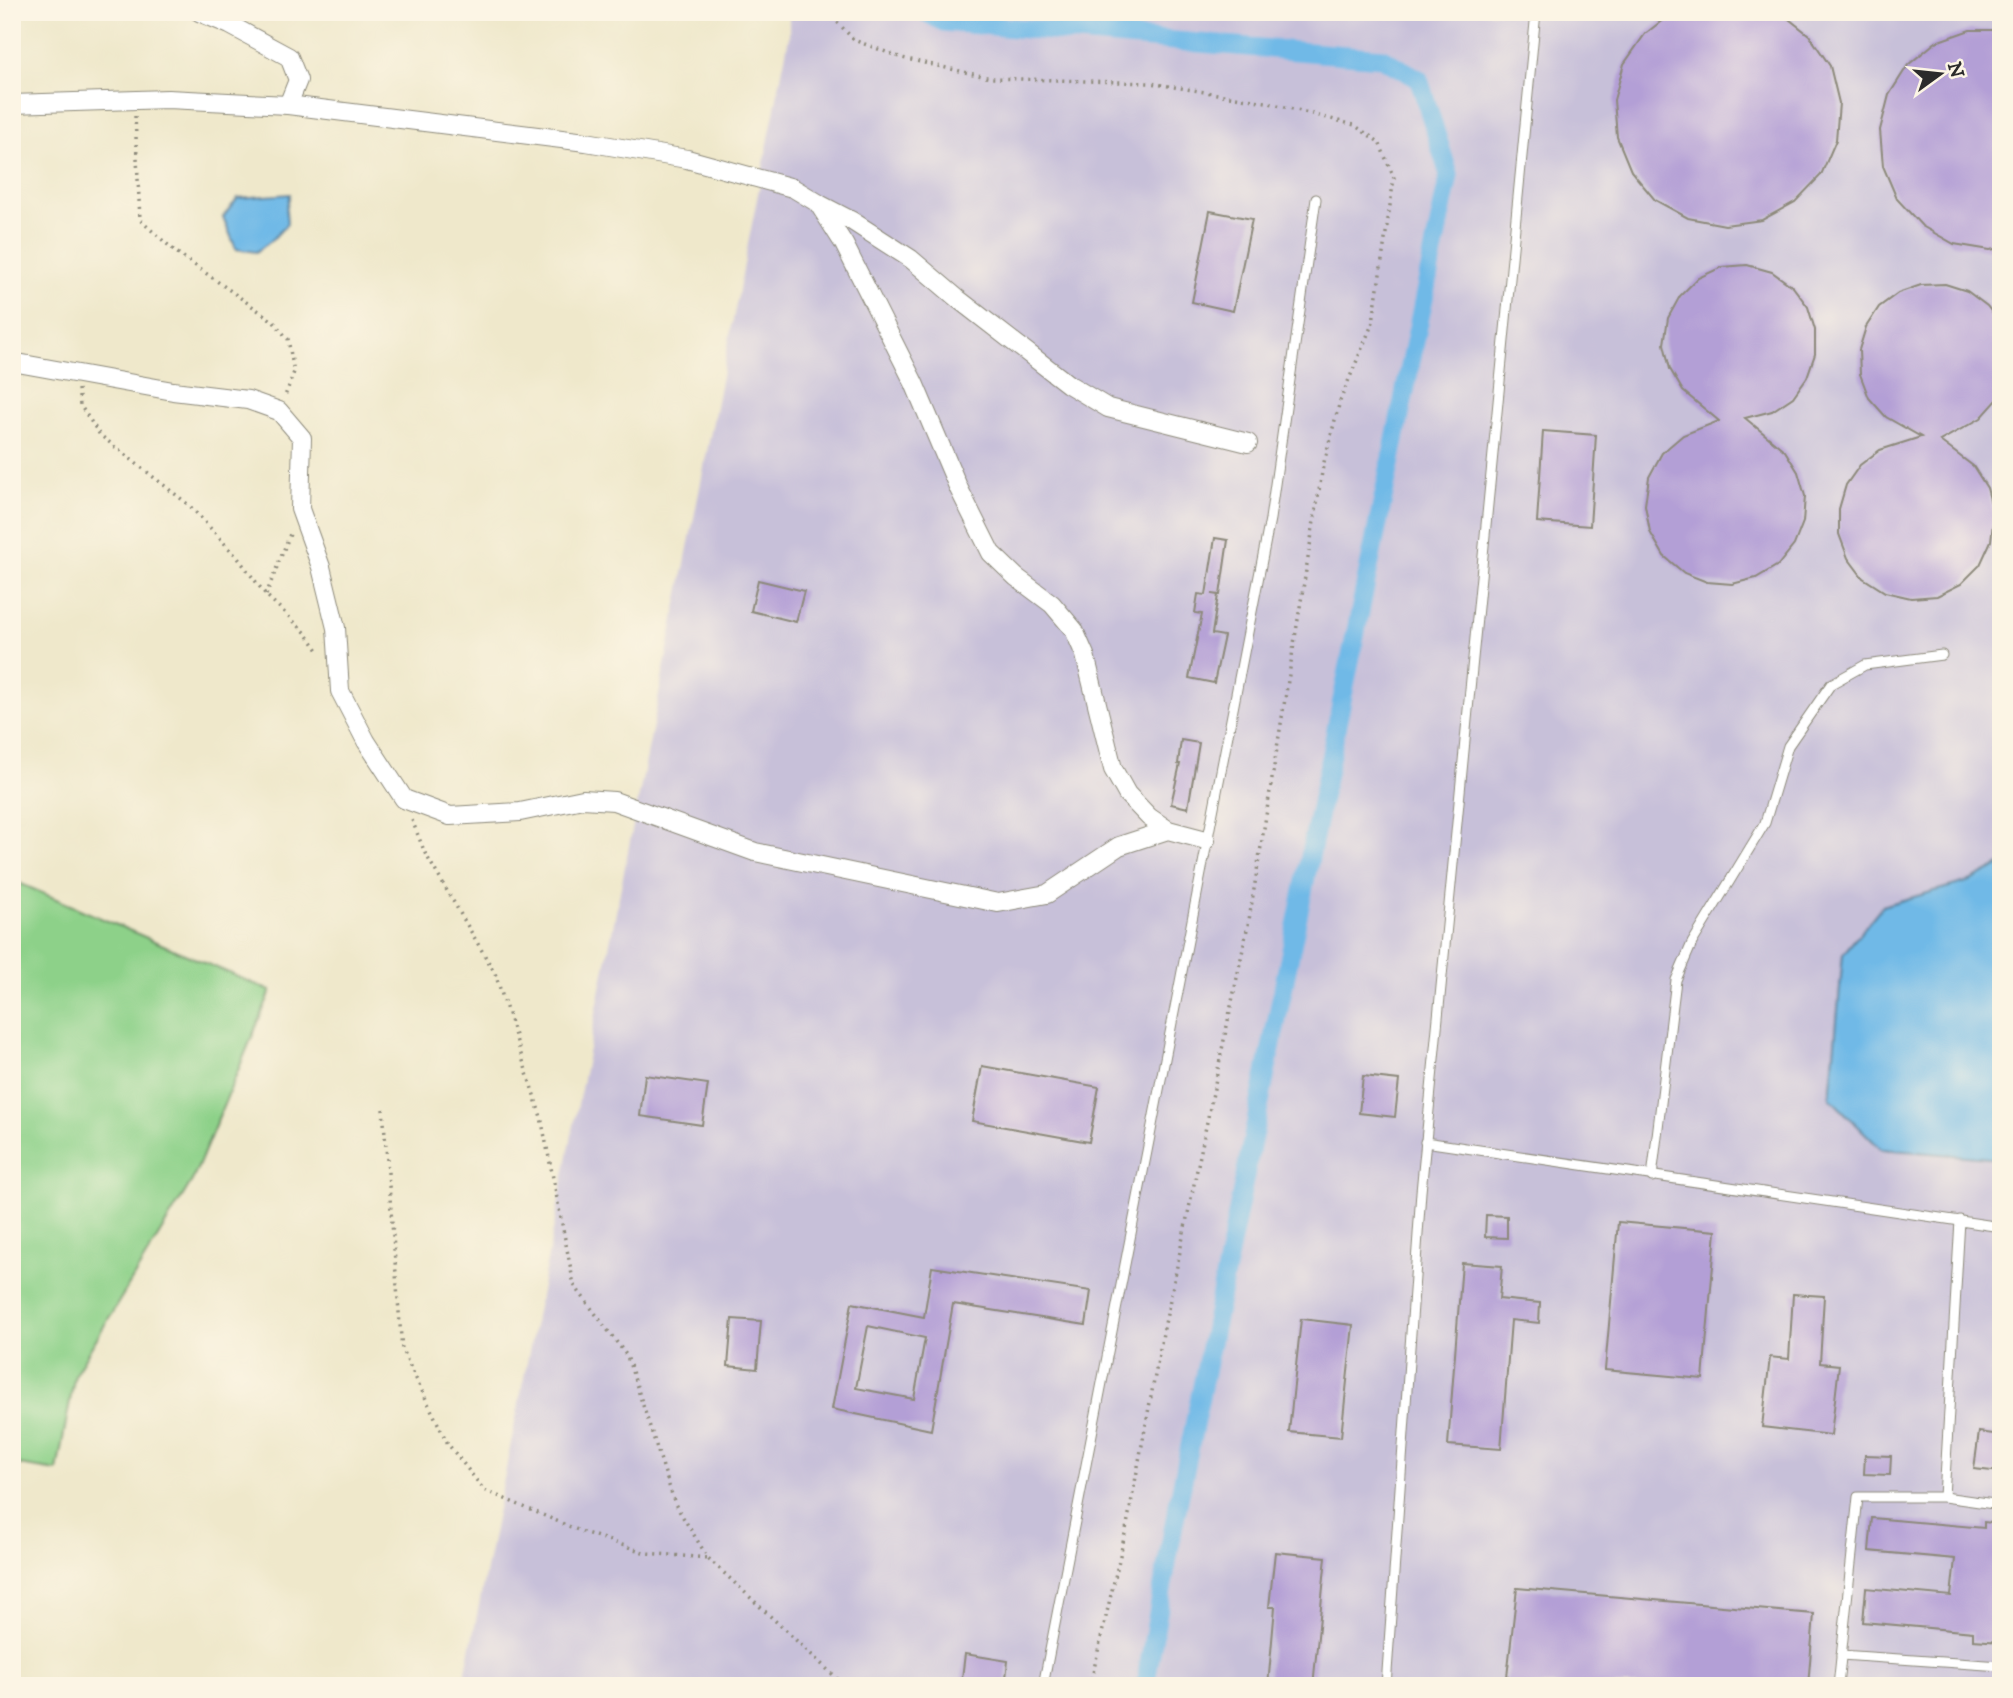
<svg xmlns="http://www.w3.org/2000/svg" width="2013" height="1698" viewBox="0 0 2013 1698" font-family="'IM FELL DW Pica',serif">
<rect width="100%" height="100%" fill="#fcf5e5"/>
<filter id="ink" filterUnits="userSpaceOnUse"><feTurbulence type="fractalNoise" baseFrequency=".0143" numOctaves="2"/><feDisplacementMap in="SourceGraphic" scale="14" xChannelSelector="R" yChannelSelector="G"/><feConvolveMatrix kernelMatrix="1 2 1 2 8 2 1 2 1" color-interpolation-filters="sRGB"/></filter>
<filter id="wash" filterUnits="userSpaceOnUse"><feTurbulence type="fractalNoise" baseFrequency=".00686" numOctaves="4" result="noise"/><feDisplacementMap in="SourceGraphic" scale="28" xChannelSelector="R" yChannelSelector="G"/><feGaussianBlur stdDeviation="1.57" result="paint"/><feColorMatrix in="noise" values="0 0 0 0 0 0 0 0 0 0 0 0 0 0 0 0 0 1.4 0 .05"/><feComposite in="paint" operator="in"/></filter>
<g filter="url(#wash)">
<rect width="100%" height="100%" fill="#efe8cb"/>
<polygon fill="#c7c0d9" points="789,12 2001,12 2001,1686 463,1686 789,37"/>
<polygon fill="#8dd189" stroke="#5c7e5a" stroke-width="2" points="12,880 271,991 193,1179 75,1374 57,1471 12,1464"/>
<g fill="#6fb9e7" stroke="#4d7289" stroke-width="2">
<polygon points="290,194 286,210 287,224 271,241 256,252 236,249 223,217 238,198"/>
<polygon points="2001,865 2001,1159 1881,1149 1830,1098 1843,954 1882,906 1970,881"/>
</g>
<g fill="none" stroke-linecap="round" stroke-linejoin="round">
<polyline stroke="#6fb9e7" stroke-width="19" points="925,12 944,22 1382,58 1419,79 1449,175 1173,1529 1145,1686"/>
</g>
<g id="blocks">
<g fill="#b39fd6" fill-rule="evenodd">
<polygon points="1673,12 1780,12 1809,35 1830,66 1839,103 1836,140 1821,175 1795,202 1762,220 1725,225 1688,218 1655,200 1631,171 1617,137 1614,100 1624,64 1645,34"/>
<polygon points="1970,30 2001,30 2001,248 1990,250 1954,244 1922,226 1897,199 1883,166 1880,130 1889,95 1908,65 1936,42"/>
<polygon points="1210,211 1252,219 1233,311 1192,302"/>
<polygon points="1747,265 1772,272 1793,287 1808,307 1815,330 1815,354 1807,377 1793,397 1772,411 1745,418 1785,451 1798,472 1805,496 1803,522 1794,545 1778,565 1756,578 1732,584 1707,582 1684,573 1664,556 1650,532 1645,505 1649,477 1662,453 1683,435 1719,421 1683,391 1670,369 1664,344 1668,318 1680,296 1698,278 1722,267"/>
<polygon points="1945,284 1967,291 1987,306 2001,324 2001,392 1998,399 1981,418 1940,441 1973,466 1987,488 1994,514 1991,541 1980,565 1961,584 1937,596 1911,598 1885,592 1863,578 1848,558 1839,534 1839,509 1846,485 1860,465 1880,450 1921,437 1886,417 1869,398 1860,374 1859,350 1866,327 1879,307 1898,293 1921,285"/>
<polygon points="1543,431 1596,435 1590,526 1537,522"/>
<polygon points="1215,538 1228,540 1220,595 1212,594 1218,595 1212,634 1224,636 1214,683 1189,678 1202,614 1195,613 1198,594 1206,595"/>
<polygon points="758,580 804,591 796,622 751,611"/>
<polygon points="1181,740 1199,743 1188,808 1171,804 1180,764 1178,764"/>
<polygon points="982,1066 1099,1087 1089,1142 972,1121"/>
<polygon points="645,1075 708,1084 702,1125 640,1116"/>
<polygon points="1363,1076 1399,1080 1395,1117 1359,1113"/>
<polygon points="1486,1215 1507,1216 1507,1238 1485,1237"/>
<polygon points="1618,1222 1716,1231 1703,1379 1605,1370"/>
<polygon points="1462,1263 1502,1266 1499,1299 1540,1303 1539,1323 1511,1320 1501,1449 1448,1445"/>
<path d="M932,1267l159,24 -5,34 -133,-21 -22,126 -99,-21 20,-106 72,14zM868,1326l57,12 -11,61 -58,-11z"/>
<polygon points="1793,1294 1824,1296 1820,1363 1839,1365 1831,1435 1762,1427 1770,1357 1789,1359"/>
<polygon points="732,1319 761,1321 757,1369 728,1366"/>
<polygon points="1301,1319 1353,1325 1341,1437 1289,1432"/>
<polygon points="1979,1432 2001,1435 2001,1472 1974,1469"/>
<polygon points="1865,1455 1891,1456 1890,1475 1864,1474"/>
<polygon points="1872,1518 1984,1528 1984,1522 2001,1524 2001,1642 1973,1640 1973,1632 1863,1622 1866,1588 1951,1596 1955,1559 1869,1551"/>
<polygon points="1275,1552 1326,1557 1313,1686 1268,1686 1275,1607 1269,1607"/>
<polygon points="1517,1588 1814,1614 1808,1686 1506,1686"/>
<polygon points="965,1654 1008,1661 1005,1686 961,1686"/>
</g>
</g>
</g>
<g filter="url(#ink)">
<use href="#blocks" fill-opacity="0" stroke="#8d8a7b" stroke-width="2"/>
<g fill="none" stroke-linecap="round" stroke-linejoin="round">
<g stroke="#8d8a7b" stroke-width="11">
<g id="lane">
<polyline points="1425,1142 2001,1227"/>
<polyline points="1652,1177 1676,980 1692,943 1765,823 1788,746 1831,684 1865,665 1942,655"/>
<polyline points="1944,1497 1960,1220"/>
<polyline points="1841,1655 2001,1666"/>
<polyline points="12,1683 21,1686"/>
<polyline points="1043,1686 1270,519 1316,199"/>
<polyline points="1386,1686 1421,1192 1536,12"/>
<polyline points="1838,1686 1858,1497 1944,1497 2001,1505"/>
</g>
</g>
<g stroke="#8d8a7b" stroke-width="20">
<g id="street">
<polyline points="199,12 230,25 289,57 298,80 288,105"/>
<polyline points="12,104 168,99 288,105 586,142 687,159 793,188 818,203 844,244 914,383 959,489 991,553 1016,577 1052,604 1074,630 1085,655 1113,769 1127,794 1149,817 1168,830"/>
<polyline points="821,205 852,221 911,259 958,299 1068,384 1108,408 1248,443"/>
<polyline points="12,362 173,391 248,400 279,411 302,438 300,509 321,567 336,628 340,691 366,741 404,799 450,816 520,812 583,799 614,801 755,852 998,903 1047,894 1119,846 1168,830 1206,840"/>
</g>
</g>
<g stroke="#8d8a7b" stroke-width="3.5" stroke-dasharray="2 5" stroke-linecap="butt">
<polyline points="828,12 854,40 902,58 991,78 1150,83 1266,102 1354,125 1379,142 1394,178 1373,322 1340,401 1323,466 1249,920 1162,1338 1127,1525 1090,1686"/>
<polyline points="135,116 140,220 176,252 273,321 288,339 294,372 285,396"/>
<polyline points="78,389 80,405 100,435 189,505 238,558 266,595 306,633 320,653"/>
<polyline points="266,595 290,534"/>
<polyline points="412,820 425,853 495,973 541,1117 574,1285 627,1356 675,1504 708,1558 845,1686"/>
<polyline points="383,1109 402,1350 448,1444 484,1490 580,1531 646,1553 708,1558"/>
</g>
<use href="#lane" stroke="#fff" stroke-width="9"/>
<use href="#street" stroke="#fff" stroke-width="18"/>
</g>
</g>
<rect width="2013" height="1698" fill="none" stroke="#fcf5e5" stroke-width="42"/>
<g transform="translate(1940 74) rotate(75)" stroke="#fcf5e5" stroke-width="5" paint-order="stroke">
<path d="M0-5L12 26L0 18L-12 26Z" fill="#2b2b2b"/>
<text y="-10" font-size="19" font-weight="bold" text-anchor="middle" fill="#2b2b2b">N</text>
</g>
</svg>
